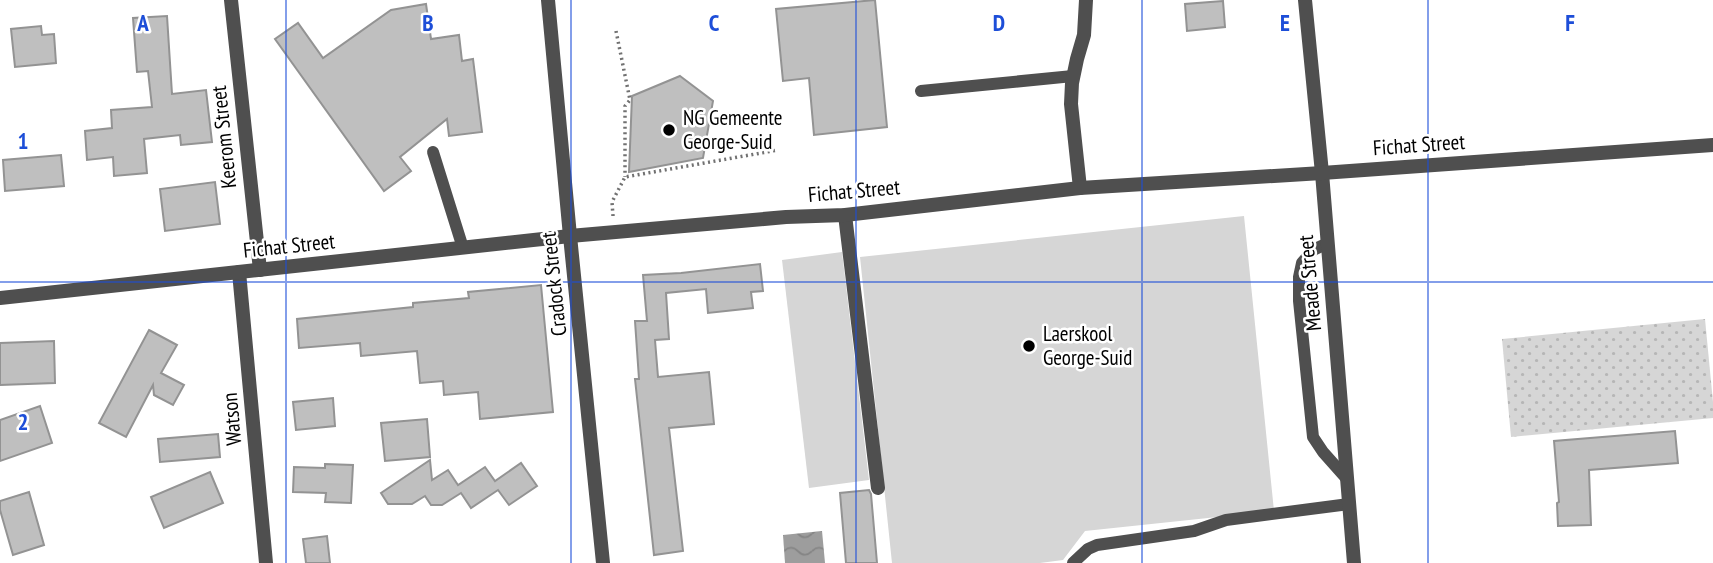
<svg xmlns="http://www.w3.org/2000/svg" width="1713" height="563" viewBox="0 0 1713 563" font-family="'PT Sans Narrow',sans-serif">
<defs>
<pattern id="grass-dots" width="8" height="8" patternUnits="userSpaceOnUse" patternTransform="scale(1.75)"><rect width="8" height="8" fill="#d6d6d6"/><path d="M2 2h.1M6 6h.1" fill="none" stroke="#b6b6b6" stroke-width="1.8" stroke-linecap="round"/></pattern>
<pattern id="water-waves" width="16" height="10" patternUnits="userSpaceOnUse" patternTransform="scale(1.75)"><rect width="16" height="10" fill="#9d9d9d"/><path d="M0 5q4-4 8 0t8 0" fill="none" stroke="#858585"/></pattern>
</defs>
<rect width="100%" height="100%" fill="#fff"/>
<polygon fill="url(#grass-dots)" points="1705,319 1713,402 1713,418 1511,437 1502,339"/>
<g fill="#d6d6d6">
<polygon points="1244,216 1274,511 1085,531 1063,560 1040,563 892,563 860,257"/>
<polygon points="842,252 869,480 809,488 782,260"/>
</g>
<polygon fill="url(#water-waves)" points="822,531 825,563 785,563 783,535"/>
<g fill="#bfbfbf" stroke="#939393" stroke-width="2">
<polygon points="875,0 887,127 814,135 809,78 783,81 776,9"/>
<polygon points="1223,1 1225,27 1187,31 1185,4"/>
<polygon points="426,4 431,39 459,35 462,61 473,59 482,132 449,136 447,119 400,157 411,171 384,191 275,39 298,23 323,58 391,10"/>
<polygon points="167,16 172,94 206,90 212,142 181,145 180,135 144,139 147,173 114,176 113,157 87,160 85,131 112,128 111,110 152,107 148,71 137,72 133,18"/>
<polygon points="41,26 42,35 54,34 56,63 15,67 11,29"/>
<polygon points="680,76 713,101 703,158 629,172 632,96"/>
<polygon points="61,155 64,186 5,191 3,160"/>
<polygon points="215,182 220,224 165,231 160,189"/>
<polygon points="760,264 763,291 751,292 753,308 708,313 706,289 666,293 669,339 655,340 658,377 709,372 714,424 669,428 683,551 654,555 635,379 639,379 635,321 647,321 643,275 681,273"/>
<polygon points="541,285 553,412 480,419 478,392 444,395 443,381 420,383 417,351 361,356 360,343 299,348 297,319 413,307 413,303 469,298 468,292"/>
<polygon points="149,330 177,345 161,373 184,385 173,405 154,395 153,385 126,437 99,423"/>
<polygon points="54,341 55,383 0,385 0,343"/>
<polygon points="333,398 335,426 296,430 293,402"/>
<polygon points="40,406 52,443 0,461 0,420"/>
<polygon points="427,419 430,457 385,461 381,423"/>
<polygon points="1675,431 1678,463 1589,470 1591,525 1558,526 1557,503 1559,502 1554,441"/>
<polygon points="218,434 220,457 160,462 158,439"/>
<polygon points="430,460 432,480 448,470 458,485 485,467 495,481 521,463 537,486 509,505 498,490 471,508 461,493 442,505 431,505 425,496 412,504 388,504 381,493"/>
<polygon points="325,464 353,465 351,503 325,502 326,493 293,492 294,467 325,468"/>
<polygon points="210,472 223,503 164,528 151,497"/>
<polygon points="869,490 871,494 877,563 846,563 840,493"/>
<polygon points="29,492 44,545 13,555 0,510 0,501"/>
<polygon points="327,536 330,563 306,563 303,539"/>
</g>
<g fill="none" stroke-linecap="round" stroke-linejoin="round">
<g stroke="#717171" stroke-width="3.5" stroke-dasharray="2 3.5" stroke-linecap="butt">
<polyline points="616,31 630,100 625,106 625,177"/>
<polyline points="613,216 612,202 625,177 778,150"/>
</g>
<g stroke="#4f4f4f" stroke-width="12">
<polyline points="921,91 1073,76"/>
<polyline points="433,152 463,248"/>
<polyline points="1328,243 1313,250 1302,263 1299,277 1299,301 1313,437 1323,452 1347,479"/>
<polyline points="1073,563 1088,549 1097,545 1194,531 1226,520 1349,504"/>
</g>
<g stroke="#4f4f4f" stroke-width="14">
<polyline points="231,0 260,270"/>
<polyline points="548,0 570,236 603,563"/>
<polyline points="1305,0 1322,173 1354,563"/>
<polyline points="1080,188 1071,104 1072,83 1077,59 1084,35 1086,0"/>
<polyline points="845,215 878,488"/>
<polyline points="239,272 266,563"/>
<polyline points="0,298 570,236 786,217 845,215 1080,188 1322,173 1713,145"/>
</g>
</g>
<path fill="none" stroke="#1d4ed8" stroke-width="2" stroke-opacity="0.55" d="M286,0v563M571,0v563M856,0v563M1142,0v563M1428,0v563M0,282h1713"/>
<g fill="#000" stroke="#fff" stroke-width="2.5">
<circle cx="669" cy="130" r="7"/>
<circle cx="1029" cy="346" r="7"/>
</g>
<g text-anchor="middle" stroke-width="5" stroke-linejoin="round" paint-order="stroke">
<g font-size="21" fill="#000" stroke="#fff" text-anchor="start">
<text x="683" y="125">NG Gemeente<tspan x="683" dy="24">George-Suid</tspan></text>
<text x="1043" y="341">Laerskool<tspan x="1043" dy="24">George-Suid</tspan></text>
</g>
<g font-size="21" fill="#000" stroke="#fff">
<text transform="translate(224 137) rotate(-96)" y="7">Keerom Street</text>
<text transform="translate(1419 145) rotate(-4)" y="7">Fichat Street</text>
<text transform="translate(854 191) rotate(-5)" y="7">Fichat Street</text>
<text transform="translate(289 246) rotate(-6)" y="7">Fichat Street</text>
<text transform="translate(1310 283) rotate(-95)" y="7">Meade Street</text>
<text transform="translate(554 284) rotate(-96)" y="7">Cradock Street</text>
<text transform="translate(232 419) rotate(-95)" y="7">Watson</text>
</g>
</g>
<g font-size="23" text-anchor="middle" font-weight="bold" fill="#1d4ed8" stroke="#fff" stroke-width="5" stroke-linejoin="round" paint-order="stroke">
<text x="143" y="31">A</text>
<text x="428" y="31">B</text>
<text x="714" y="31">C</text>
<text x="999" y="31">D</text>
<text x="1285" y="31">E</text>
<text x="1570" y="31">F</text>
<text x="23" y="149">1</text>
<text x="23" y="430">2</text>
</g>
</svg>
